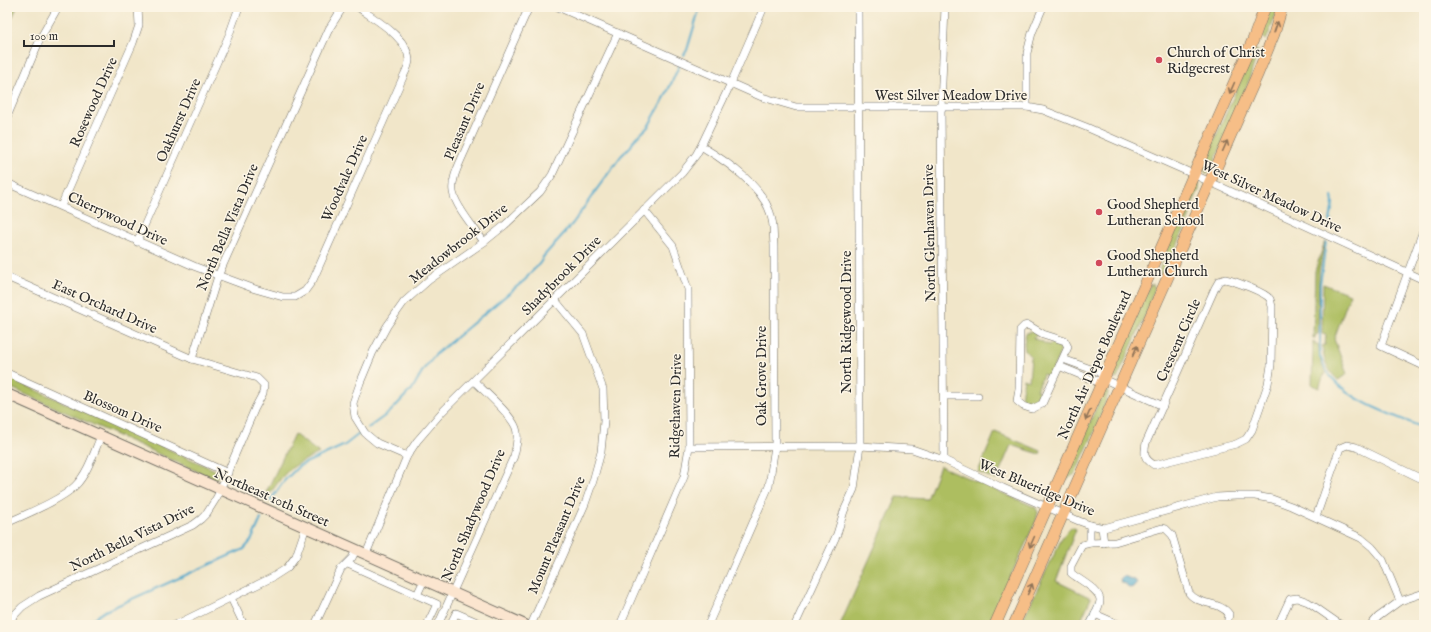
<svg xmlns="http://www.w3.org/2000/svg" width="1431" height="632" viewBox="0 0 1431 632" font-family="'IM FELL English',serif">
<rect width="100%" height="100%" fill="#fcf5e5"/>
<filter id="ink" filterUnits="userSpaceOnUse"><feTurbulence type="fractalNoise" baseFrequency=".025" numOctaves="2"/><feDisplacementMap in="SourceGraphic" scale="8" xChannelSelector="R" yChannelSelector="G"/><feConvolveMatrix kernelMatrix="1 2 1 2 8 2 1 2 1" color-interpolation-filters="sRGB"/></filter>
<filter id="wash" filterUnits="userSpaceOnUse"><feTurbulence type="fractalNoise" baseFrequency=".012" numOctaves="4" result="noise"/><feDisplacementMap in="SourceGraphic" scale="16" xChannelSelector="R" yChannelSelector="G"/><feGaussianBlur stdDeviation="0.9" result="paint"/><feColorMatrix in="noise" values="0 0 0 0 0 0 0 0 0 0 0 0 0 0 0 0 0 1.4 0 .05"/><feComposite in="paint" operator="in"/></filter>
<g filter="url(#wash)">
<rect width="100%" height="100%" fill="#f1e6c9"/>
<g fill="#adbe61" stroke="#6c7446">
<polygon points="7,7 17,7 7,29"/>
<polygon points="1270,7 1279,7 1267,38 1265,40 1262,37"/>
<polygon points="1254,50 1258,51 1248,83 1212,168 1207,173 1205,172 1205,166 1214,141"/>
<polygon points="1196,183 1198,183 1199,184 1199,190 1192,204 1189,218 1166,272 1160,274 1160,268 1169,242 1193,187"/>
<polygon points="1325,241 1319,271 1318,334 1315,335 1315,338 1313,338 1315,271"/>
<polygon points="1153,284 1155,288 1147,311 1117,379 1114,378 1113,376 1125,340 1149,286"/>
<path d="M1323,284l27,10 -16,45 13,35 -9,6c-11,-10 -14,-20 -16,-34l3,-1 1,-10 -4,-1z"/>
<path d="M1033,331l5,3 -5,4 16,7 5,-3 4,2 3,7 -12,26 -6,-3 -6,16 4,4c-3,13 -12,15 -20,4l3,-19 5,2 2,-24 -6,-6 -1,-8 2,-10z"/>
<polygon points="1313,341 1315,342 1315,344 1318,344 1321,363 1325,372 1319,388 1312,385"/>
<polygon points="7,377 217,471 219,475 216,478 212,478 7,386"/>
<polygon points="1105,388 1108,389 1108,395 1097,426 1075,474 1067,479 1070,467"/>
<polygon points="995,432 1041,451 1040,454 1011,445 996,480 978,472"/>
<path d="M294,434l25,19c-12,6 -26,12 -35,22 -8,8 -11,18 -21,24z"/>
<polygon points="940,466 1035,507 1038,512 1036,521 988,625 840,625 897,497 927,499"/>
<polygon points="1071,527 1076,529 1056,581 1091,598 1079,625 1020,625 1063,536"/>
</g>
<polygon fill="#4ea8cc" stroke="#3c6a7c" points="1124,576 1136,581 1137,583 1134,587 1129,588 1126,584 1121,583 1120,579"/>
<g fill="none" stroke-linecap="round" stroke-linejoin="round">
<g stroke="#4ea8cc" stroke-width="2">
<polyline points="684,55 687,50 699,10 701,7"/>
<polyline points="1329,227 1333,203 1332,196"/>
<path d="M1326,242l-6,42v72c3,8 6,16 12,22 23,26 61,37 92,50"/>
<path d="M368,428l22,-16 18,-19 3,-2 12,-21 13,-16 90,-75c5,-9 14,-12 17,-22l30,-34 21,-30 27,-37 10,-10 3,-6 14,-13 17,-30 15,-33"/>
<polyline points="270,501 284,481 299,466 345,445 359,434"/>
<polyline points="84,625 105,611 244,549 251,541 261,519"/>
<polyline points="1085,625 1097,600"/>
</g>
</g>
</g>
<g filter="url(#ink)">
<g fill="none" stroke-linecap="round" stroke-linejoin="round">
<g stroke="#706c62" stroke-width="8">
<g id="minor">
<polyline points="558,7 762,97 796,107 1027,107 1043,110 1086,127 1184,170 1424,280"/>
<polyline points="1027,107 1027,53 1032,33 1043,7"/>
<polyline points="7,117 41,37 58,7"/>
<path d="M701,146c25,15 66,42 71,74 2,8 1,17 2,25l1,201 -6,40 -61,139"/>
<path d="M7,183l189,84 59,22 28,8h12l10,-6 8,-11 91,-205c2,-4 5,-10 5,-15 -1,-23 -34,-40 -51,-53"/>
<polyline points="61,206 133,43 139,25 138,7"/>
<polyline points="1424,228 1381,346 1424,366"/>
<polyline points="137,242 229,35 239,7"/>
<path d="M484,242c-8,-12 -29,-36 -31,-50 -2,-13 6,-27 11,-39l65,-146"/>
<polyline points="7,277 192,359"/>
<path d="M1225,279c9,2 40,13 45,20 1,2 1,5 2,7l-1,59 -3,19 -16,46 -6,9 -10,5 -82,21c-11,-7 -10,-11 -8,-22l69,-155 4,-7z"/>
<polygon points="1028,325 1043,334 1065,341 1068,347 1042,404 1032,409 1023,406 1017,401 1019,389 1020,330 1024,326"/>
<polyline points="1063,359 1099,372 1104,379"/>
<polyline points="1059,366 1095,381 1104,379"/>
<polyline points="7,373 228,473"/>
<polyline points="1104,379 1163,406"/>
<polyline points="944,396 978,396"/>
<polyline points="689,447 860,446 912,449 944,460 1003,488 1079,521 1090,525 1104,528 1217,497 1236,496 1255,496 1272,499 1291,506 1361,538 1372,547 1383,560 1400,601"/>
<polyline points="407,456 377,443 365,433 355,417 353,403 360,383 373,352 387,326 404,302 429,280 484,242 505,225 540,192 552,175 618,33"/>
<polyline points="944,460 941,107 945,7"/>
<polyline points="1316,517 1340,448 1347,445 1356,447 1424,480"/>
<path d="M7,523c19,-9 54,-23 68,-37 13,-13 19,-34 26,-50"/>
<polyline points="1102,528 1104,543"/>
<polyline points="1090,543 1090,525"/>
<polyline points="366,554 407,456 417,441 442,412 682,173 696,155 701,146 731,83 764,7"/>
<polyline points="348,564 437,604 427,625"/>
<polyline points="417,595 424,580"/>
<polyline points="231,598 244,625"/>
<polyline points="1095,614 1120,625"/>
<polyline points="7,623 22,607 39,596 193,525 201,519 207,513 217,497 255,408 263,393 264,385 257,378 192,359 218,276 329,29 343,7"/>
<polyline points="175,625 273,577 287,568 296,556 306,527"/>
<polyline points="315,625 341,569 352,558 356,550"/>
<path d="M438,625l76,-169c2,-9 5,-19 2,-28 -5,-14 -31,-36 -42,-47"/>
<polyline points="450,625 456,613 484,625"/>
<polyline points="531,625 585,504 593,481 601,452 604,421 603,389 583,334 555,300"/>
<polyline points="620,625 684,477 689,447 688,289 673,246 644,210"/>
<polyline points="795,625 837,534 844,511 854,489 860,446 858,7"/>
<path d="M1090,625c3,-7 9,-16 10,-24 1,-11 -21,-21 -29,-28v-7l11,-21 8,-2 25,-1 47,-14 4,1 6,6 17,58c10,13 31,8 40,21l-2,11"/>
<polyline points="1278,625 1290,599 1297,598 1308,602 1341,625"/>
<polyline points="1371,625 1378,617 1400,601 1424,593"/>
</g>
</g>
<g stroke="#706c62" stroke-width="12">
<polyline id="secondary" points="7,394 525,625"/>
</g>
<g stroke="#706c62" stroke-width="12">
<g id="primary">
<polyline points="995,625 1253,40 1265,7"/>
<polyline points="1014,625 1258,73 1274,34 1282,7"/>
</g>
</g>
<use href="#minor" stroke="#fff" stroke-width="7"/>
<use href="#secondary" stroke="#fbe5cf" stroke-width="10"/>
<use href="#primary" stroke="#f6be87" stroke-width="11"/>
</g>
<defs><path id="oneway-shaft" d="M-6 0H5M1.5-3L5.5 0L1.5 3" fill="none" stroke-width="1.6" stroke-linecap="round" stroke-linejoin="round"/></defs>
<g stroke="#907459">
<use href="#oneway-shaft" transform="translate(1276 27) rotate(-71)"/>
<use href="#oneway-shaft" transform="translate(1232 88) rotate(114)"/>
<use href="#oneway-shaft" transform="translate(1225 146) rotate(-66)"/>
<use href="#oneway-shaft" transform="translate(1135 351) rotate(-66)"/>
<use href="#oneway-shaft" transform="translate(1088 415) rotate(114)"/>
<use href="#oneway-shaft" transform="translate(1032 542) rotate(114)"/>
<use href="#oneway-shaft" transform="translate(1030 589) rotate(-66)"/>
</g>
</g>
<g fill="#d1495b" stroke="#fcf5e5" stroke-width="1.5">
<circle cx="1159" cy="60" r="4"/>
<circle cx="1099" cy="212" r="4"/>
<circle cx="1099" cy="263" r="4"/>
</g>
<g text-anchor="middle" stroke-width="3" stroke-linejoin="round" paint-order="stroke">
<g font-size="14" fill="#2b2b2b" stroke="#fcf5e5" text-anchor="start">
<text x="1167" y="57">Church of Christ<tspan x="1167" dy="16">Ridgecrest</tspan></text>
<text x="1107" y="209">Good Shepherd<tspan x="1107" dy="16">Lutheran School</tspan></text>
<text x="1107" y="260">Good Shepherd<tspan x="1107" dy="16">Lutheran Church</tspan></text>
</g>
<g font-size="14" fill="#2b2b2b" stroke="#fcf5e5">
<text x="951" y="100">West Silver Meadow Drive</text>
<text transform="translate(93 102) rotate(-66)" y="5">Rosewood Drive</text>
<text transform="translate(178 120) rotate(-66)" y="5">Oakhurst Drive</text>
<text transform="translate(464 121) rotate(-67)" y="5">Pleasant Drive</text>
<text transform="translate(344 178) rotate(-66)" y="5">Woodvale Drive</text>
<text transform="translate(1272 196) rotate(25)" y="5">West Silver Meadow Drive</text>
<text transform="translate(118 218) rotate(25)" y="5">Cherrywood Drive</text>
<text transform="translate(227 227) rotate(-67)" y="5">North Bella Vista Drive</text>
<text transform="translate(929 233) rotate(-91)" y="5">North Glenhaven Drive</text>
<text transform="translate(458 243) rotate(-38)" y="5">Meadowbrook Drive</text>
<text transform="translate(561 275) rotate(-45)" y="5">Shadybrook Drive</text>
<text transform="translate(105 306) rotate(24)" y="5">East Orchard Drive</text>
<text transform="translate(846 322) rotate(-90)" y="5">North Ridgewood Drive</text>
<text transform="translate(1178 340) rotate(-66)" y="5">Crescent Circle</text>
<text transform="translate(1094 365) rotate(-66)" y="5">North Air Depot Boulevard</text>
<text transform="translate(761 376) rotate(-90)" y="5">Oak Grove Drive</text>
<text transform="translate(675 406) rotate(-89)" y="5">Ridgehaven Drive</text>
<text transform="translate(123 411) rotate(24)" y="5">Blossom Drive</text>
<text transform="translate(1037 487) rotate(23)" y="5">West Blueridge Drive</text>
<text transform="translate(272 497) rotate(24)" y="5">Northeast 10th Street</text>
<text transform="translate(473 515) rotate(-67)" y="5">North Shadywood Drive</text>
<text transform="translate(556 535) rotate(-67)" y="5">Mount Pleasant Drive</text>
<text transform="translate(132 537) rotate(-26)" y="5">North Bella Vista Drive</text>
</g>
</g>
<rect width="1431" height="632" fill="none" stroke="#fcf5e5" stroke-width="24"/>
<path d="M24 40v6h90v-6" fill="none" stroke="#2b2b2b" stroke-width="2"/>
<text x="30" y="40" font-size="12" fill="#2b2b2b" stroke="#fcf5e5" stroke-width="3" paint-order="stroke">100 m</text>
</svg>
